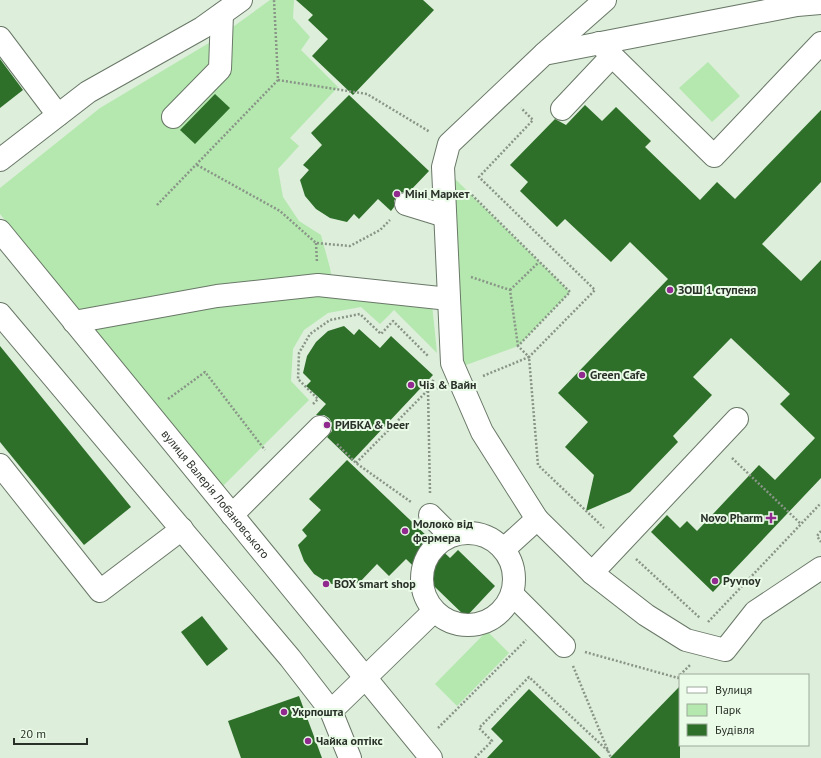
<svg xmlns="http://www.w3.org/2000/svg" width="821" height="758" viewBox="0 0 821 758" font-family="'PT Sans',sans-serif">
<rect width="100%" height="100%" fill="#ddeedb"/>
<g fill="#b4e8af">
<polygon points="270,0 294,0 293,18 310,37 301,50 338,87 290,138 299,146 278,169 283,197 299,221 321,235 330,268 335,297 432,304 437,353 394,310 380,324 361,307 328,313 304,330 293,349 291,381 309,400 222,487 0,214 0,188 100,108 219,37"/>
<polygon points="708,62 740,96 712,122 679,88"/>
<polygon points="443,167 570,292 518,346 455,369"/>
<polygon points="487,631 509,653 457,706 435,684"/>
</g>
<g fill="#2e6f29">
<polygon points="296,0 423,0 434,10 353,95 312,56 328,39 308,20 313,15"/>
<polygon points="0,59 23,90 0,108"/>
<polygon points="215,94 230,108 195,144 180,130"/>
<polygon points="349,95 429,171 409,192 403,192 397,195 394,201 394,207 391,211 378,199 359,219 354,214 347,222 330,218 316,209 305,196 300,180 309,170 303,165 322,145 311,133"/>
<polygon points="585,105 602,121 616,107 651,141 645,147 700,200 717,182 735,199 821,110 821,182 762,244 801,281 821,260 821,478 713,592 651,532 667,515 680,528 687,521 697,531 759,465 775,480 815,438 780,404 790,394 731,338 693,377 712,395 673,436 678,442 630,492 586,511 594,475 565,447 588,422 558,393 668,279 630,242 611,262 565,219 557,227 520,191 528,182 510,165 555,119 566,125"/>
<polygon points="344,326 354,335 359,329 380,348 391,336 433,375 352,461 327,437 332,431 332,423 329,418 324,415 316,415 326,404 306,386 311,381 303,373 307,356 316,342 328,331"/>
<polygon points="0,346 131,507 84,545 0,442"/>
<polygon points="347,460 450,558 458,550 495,586 466,617 406,559 389,576 377,564 358,584 353,579 345,587 328,583 314,574 304,561 298,545 307,536 302,530 321,510 309,499"/>
<polygon points="202,616 228,649 207,666 181,632"/>
<polygon points="680,686 680,758 610,758"/>
<polygon points="529,689 601,758 487,758 503,741 491,729"/>
<polygon points="299,696 322,758 241,758 228,721"/>
</g>
<g fill="none" stroke-linecap="round" stroke-linejoin="round">
<g stroke="#697867" stroke-width="24">
<g id="minor">
<polyline points="0,38 58,115"/>
<polyline points="599,43 714,156 821,43"/>
<polyline points="545,53 605,0"/>
<polyline points="562,109 612,56"/>
<polyline points="173,117 220,69 222,14"/>
<polyline points="0,160 88,92 202,28 241,0"/>
<polyline points="406,204 445,216"/>
<path id="s1" d="M0,231l431,527"/>
<polyline points="0,314 290,658 331,711 350,758"/>
<polyline points="74,322 217,296 318,285 449,299"/>
<polyline points="0,465 100,591 182,529"/>
<polyline points="232,515 320,427"/>
<polyline points="430,515 450,535"/>
<polyline points="537,519 592,573 646,615 686,640 725,650 755,612 821,568"/>
<circle cx="468" cy="579" r="46"/>
<polyline points="504,549 537,519 482,432 452,363 443,167 449,144 544,54 797,5 821,3"/>
<polyline points="592,573 737,419"/>
<polyline points="512,594 564,646"/>
<polyline points="331,711 434,611"/>
</g>
</g>
<g stroke="#899587" stroke-width="2.5" stroke-dasharray="2 2" stroke-linecap="butt">
<polyline points="278,80 367,94 430,132"/>
<polyline points="197,165 280,211 316,243 350,246 380,230 390,220"/>
<polyline points="469,192 570,292 518,346 529,357 595,290 479,177 533,120 521,108"/>
<polyline points="157,205 278,80 274,0"/>
<polyline points="316,243 317,263"/>
<polyline points="471,277 510,290 518,346"/>
<polyline points="510,290 539,262"/>
<polyline points="483,376 529,357 538,465 604,528"/>
<polyline points="168,399 205,372 265,450"/>
<polyline points="313,404 318,399 298,379 299,353 310,334 330,320 360,314 381,334 393,321 428,356"/>
<polyline points="337,444 356,463 411,502"/>
<polyline points="732,458 801,524"/>
<polyline points="356,463 428,390 434,379"/>
<polyline points="430,493 428,390 438,388"/>
<polyline points="821,531 817,536 821,542"/>
<polyline points="636,559 700,618"/>
<polyline points="708,622 821,503"/>
<polyline points="585,652 678,678 680,675"/>
<polyline points="573,666 611,758"/>
<polyline points="680,675 690,665"/>
<polyline points="438,728 526,640"/>
<polyline points="475,758 492,741 479,728 529,677 608,751"/>
</g>
<use href="#minor" stroke="#fff" stroke-width="22"/>
</g>
<g fill="#912a8f" stroke="#eafbe8" stroke-width="1.5">
<circle cx="397" cy="194" r="4"/>
<circle cx="670" cy="290" r="4"/>
<circle cx="582" cy="375" r="4"/>
<circle cx="411" cy="385" r="4"/>
<circle cx="327" cy="425" r="4"/>
<path d="M769 512h4v4h4v4h-4v4h-4v-4h-4v-4h4z"/>
<circle cx="405" cy="531" r="4"/>
<circle cx="715" cy="581" r="4"/>
<circle cx="326" cy="584" r="4"/>
<circle cx="284" cy="712" r="4"/>
<circle cx="308" cy="741" r="4"/>
</g>
<g text-anchor="middle" stroke-width="4" stroke-linejoin="round" paint-order="stroke">
<g font-size="12" font-weight="bold" fill="#2a3129" stroke="#eafbe8" text-anchor="start">
<text x="405" y="198">Міні Маркет</text>
<text x="678" y="294">ЗОШ 1 ступеня</text>
<text x="590" y="379">Green Cafe</text>
<text x="419" y="389">Чіз &amp; Вайн</text>
<text x="335" y="429">РИБКА &amp; beer</text>
<text x="763" y="522" text-anchor="end">Novo Pharm</text>
<text x="413" y="528">Молоко від<tspan x="413" dy="14">фермера</tspan></text>
<text x="723" y="585">Pyvnoy</text>
<text x="334" y="588">BOX smart shop</text>
<text x="292" y="716">Укрпошта</text>
<text x="316" y="745">Чайка оптікс</text>
</g>
<g font-size="12" fill="#2a3129" stroke="#eafbe8">
<text dy="4" stroke="none"><textPath href="#s1" startOffset="340">вулиця Валерія Лобановського</textPath></text>
</g>
</g>
<rect x="679" y="674" width="130" height="72" fill="#eafbe8" stroke="#9daa9c"/>
<rect x="687" y="687" width="20" height="6" fill="#ffffff" stroke="#9daa9c"/>
<text x="715" y="694" font-size="12" fill="#2a3129">Вулиця</text>
<rect x="687" y="704" width="20" height="12" fill="#b4e8af" stroke="#9daa9c"/>
<text x="715" y="714" font-size="12" fill="#2a3129">Парк</text>
<rect x="687" y="724" width="20" height="12" fill="#2e6f29" stroke="#9daa9c"/>
<text x="715" y="734" font-size="12" fill="#2a3129">Будівля</text>
<path d="M14 738v6h73v-6" fill="none" stroke="#2a3129" stroke-width="2"/>
<text x="20" y="738" font-size="12" fill="#2a3129" stroke="#eafbe8" stroke-width="3" paint-order="stroke">20 m</text>
</svg>
